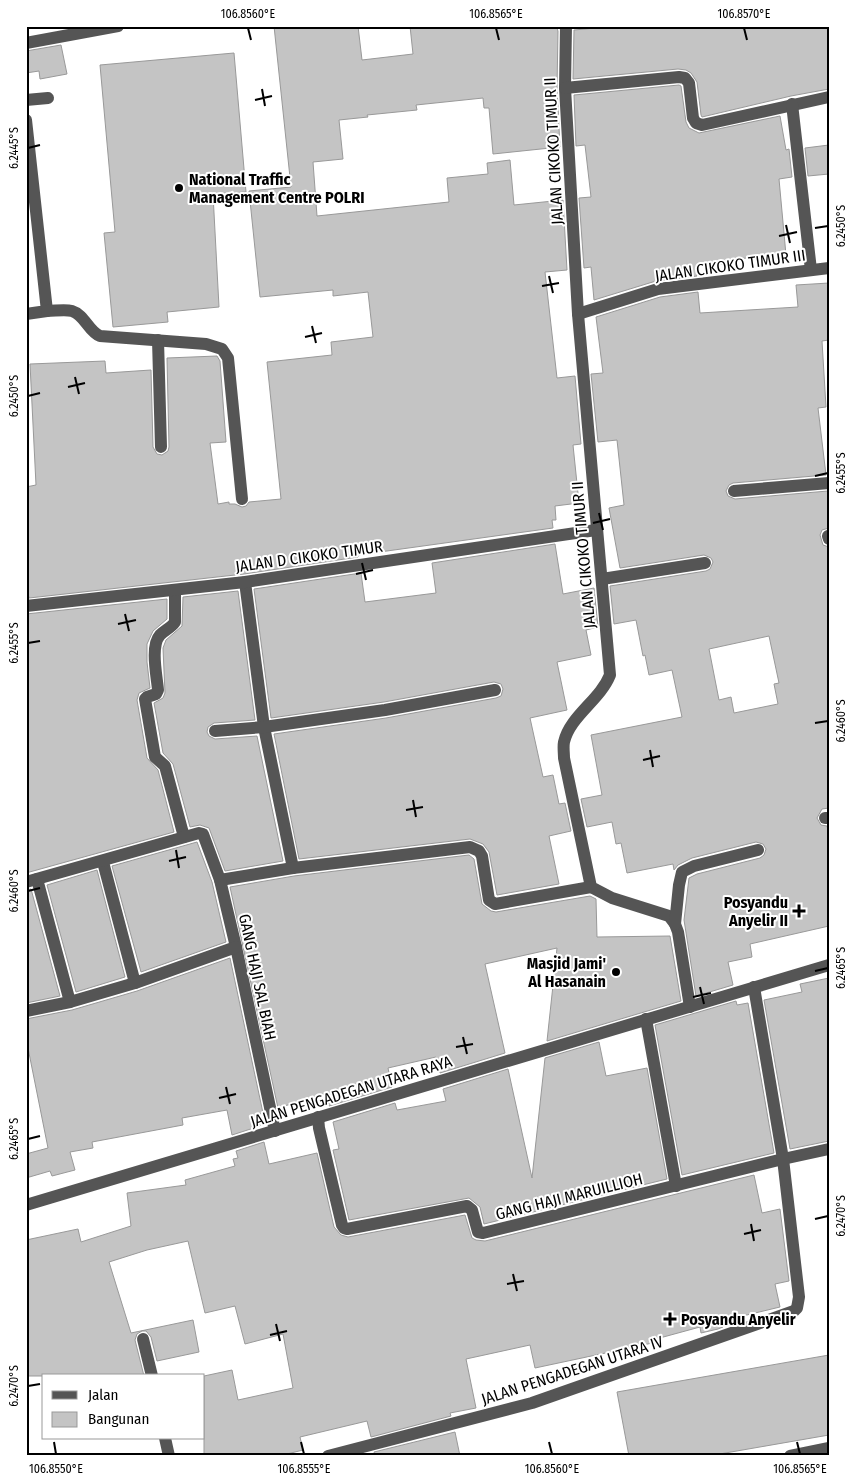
<svg xmlns="http://www.w3.org/2000/svg" width="855" height="1482" viewBox="0 0 855 1482" font-family="'Fira Sans Condensed',sans-serif">
<rect width="100%" height="100%" fill="#fff"/>
<g fill="#c4c4c4" stroke="#999" fill-rule="evenodd">
<polygon points="274,26 358,26 362,60 413,54 410,26 556,26 558,31 557,88 560,147 493,154 489,108 484,108 483,98 416,105 417,110 367,115 368,117 339,120 343,159 313,162 317,216 449,202 447,178 488,174 487,163 510,160 514,205 563,200 567,270 545,272 557,378 575,376 581,444 573,445 579,503 555,506 556,520 552,520 553,528 358,555 358,557 244,574 29,598 26,584 26,487 36,485 30,364 105,361 106,373 151,370 153,447 157,454 162,455 168,451 169,447 167,358 217,356 220,361 226,442 210,443 218,504 229,502 229,504 235,504 242,507 246,506 249,502 281,499 267,362 332,355 331,342 373,337 368,292 333,296 333,290 260,297 249,191 291,187"/>
<polygon points="617,26 829,26 829,89 791,96 702,117 701,115 697,82 691,73 686,70 678,69 573,79 574,30"/>
<polygon points="61,45 67,74 40,79 39,71 26,73 26,51"/>
<polygon points="234,53 246,192 213,194 219,307 167,312 168,322 113,327 104,233 115,232 100,65"/>
<polygon points="681,86 686,122 689,128 699,133 780,116 786,150 789,149 792,177 779,179 786,255 734,259 734,263 696,266 697,276 656,281 594,300 591,267 584,268 579,198 591,197 585,145 576,146 574,95 679,85"/>
<polygon points="829,145 829,174 808,176 805,148"/>
<path d="M829,283v57l-7,1 4,66 -8,1 8,67 -93,8 -4,2 -3,6 2,5 7,3 93,-8 1,37 -7,2 -2,5 3,10 6,2v261l-7,1 -5,9 4,7 6,1 2,8v92l-79,18 2,13 -24,5 5,23 -37,11 -12,-76 5,-42 8,-4 63,-16 4,-3 2,-6 -3,-5 -7,-2 -64,16 -14,7 -4,5 -1,-6 -46,9 -6,-30 -5,1 -4,-22 -25,5 -6,-28 21,-4 -11,-60 91,-18 -10,-47 -23,5 -4,-20 -2,1 -7,-36 -22,4 -4,-38 96,-15 4,-2 3,-7 -2,-4 -7,-3 -84,13 -11,-60 15,-3 -7,-65 -19,2 -7,-68 12,-1 -7,-56 64,-20 38,-5 2,21 98,-6 -2,-22zM769,636l10,47 -5,1 4,20 -44,9 -3,-16 -12,3 -10,-51z"/>
<polygon points="555,544 563,594 594,588 598,627 586,630 591,655 557,662 567,710 530,718 543,777 553,775 559,804 565,803 571,831 549,836 559,884 497,895 489,852 483,844 470,839 299,859 274,734 386,718 496,698 501,696 503,689 501,684 494,682 384,702 271,718 254,589 361,573 365,602 436,593 432,563"/>
<polygon points="238,591 255,720 214,723 208,727 207,732 209,736 215,739 257,736 283,861 225,871 209,828 200,825 190,827 173,764 163,753 154,703 163,698 165,693 163,648 166,640 182,626 183,597"/>
<polygon points="167,599 167,619 153,631 147,644 147,662 150,688 139,693 137,700 147,758 158,770 174,832 26,873 26,614"/>
<polygon points="197,842 212,882 226,942 141,972 112,866"/>
<polygon points="469,855 474,859 482,904 491,911 496,912 590,896 596,899 597,937 670,936 681,1001 547,1041 557,948 485,964 505,1053 440,1073 436,1057 388,1068 392,1087 329,1106 327,1093 278,1108 230,887 294,876"/>
<polygon points="97,870 125,977 76,992 47,885"/>
<polygon points="31,889 60,996 26,1003 26,890"/>
<polygon points="230,958 263,1113 258,1115 260,1126 232,1135 227,1110 182,1118 183,1125 92,1142 93,1148 70,1152 75,1170 52,1176 50,1171 26,1178 26,1154 48,1148 26,1038 26,1019 72,1010 137,991"/>
<polygon points="829,978 829,1141 790,1149 764,1000 802,992 800,984"/>
<polygon points="736,1001 737,1005 748,1003 774,1153 682,1175 655,1025"/>
<polygon points="599,1042 606,1076 647,1068 667,1179 484,1224 480,1207 469,1198 349,1220 333,1150 339,1149 333,1122 395,1103 397,1110 446,1101 443,1089 508,1069 532,1178 545,1058"/>
<polygon points="264,1142 269,1164 317,1153 334,1227 341,1235 348,1237 465,1215 472,1238 476,1240 485,1241 754,1175 762,1213 780,1209 789,1281 775,1284 780,1307 722,1321 723,1327 718,1329 701,1333 700,1327 656,1339 657,1342 535,1368 530,1345 466,1359 476,1408 450,1413 451,1416 371,1437 367,1421 300,1437 303,1450 279,1456 204,1456 204,1376 232,1370 238,1400 293,1388 283,1334 245,1344 235,1306 205,1313 188,1241 147,1250 109,1262 131,1333 193,1320 199,1352 157,1361 151,1337 146,1331 142,1331 137,1334 135,1340 144,1376 26,1376 26,1240 78,1229 81,1242 131,1226 127,1193 186,1185 185,1180 235,1166 233,1159 238,1158 236,1151"/>
<polygon points="829,1355 829,1435 708,1456 629,1456 617,1392"/>
<polygon points="455,1432 460,1456 375,1456 374,1452"/>
</g>
<g fill="none" stroke-linecap="round" stroke-linejoin="round">
<g stroke="#555" stroke-width="12">
<path d="M566,26l-1,62 13,226 32,361c-10,25 -40,41 -46,67 -1,5 0,11 0,16l27,129 21,11 57,18 6,8 3,8 12,75"/>
<polyline points="26,43 118,26"/>
<polyline points="565,88 679,77 685,78 689,83 693,118 696,123 702,125 829,97"/>
<polyline points="26,100 48,98"/>
<polyline points="792,104 811,270"/>
<polyline points="26,120 47,311 26,314"/>
<path d="M47,311c8,0 18,-2 25,0 13,4 16,20 28,25l106,8 16,5 6,9 14,141"/>
<polyline points="578,314 658,289 829,268"/>
<polyline points="158,340 161,447"/>
<polyline points="734,491 829,483"/>
<polyline points="828,536 829,539"/>
<polyline points="602,579 705,563"/>
<polyline points="245,582 264,727 293,868"/>
<path d="M175,590v32c-4,6 -10,8 -15,13 -10,11 -3,42 -2,55l-2,4 -9,3 -2,2 10,58 10,9 19,71"/>
<polyline points="26,606 245,582 596,530"/>
<polyline points="215,731 264,727 385,710 495,690"/>
<polyline points="825,818 829,818"/>
<polyline points="103,862 135,983"/>
<polyline points="37,879 70,1002"/>
<polyline points="220,880 293,868 470,847 479,851 482,856 489,900 495,904 591,887"/>
<polyline points="26,882 199,833 203,834 220,880 236,947 275,1131"/>
<polyline points="675,924 679,885 682,872 694,866 758,850"/>
<polyline points="26,1011 70,1002 135,983 236,947"/>
<polyline points="646,1019 676,1186"/>
<polyline points="318,1117 319,1128 342,1225 344,1228 347,1229 467,1206 472,1210 478,1232 483,1233 783,1159 829,1149"/>
<polyline points="26,1205 829,965"/>
<polyline points="143,1339 152,1376"/>
<polyline points="165,1438 169,1456"/>
<polyline points="328,1456 532,1403 794,1311 797,1308 799,1297 783,1159 754,987"/>
<polyline points="790,1456 829,1448"/>
</g>
</g>
<path fill="none" stroke="#000" stroke-width="2" d="M248,28l3,12M496,28l3,12M744,28l3,12M262,89l3,17M255,100l17,-4M28,148l12,-3M786,225l4,18M815,228l13,-2M779,236l18,-4M549,276l4,17M542,286l17,-3M312,326l4,17M305,337l17,-4M75,377l4,17M68,387l17,-4M28,396l12,-3M815,476l13,-3M599,513l4,17M593,523l17,-4M362,563l4,17M356,574l17,-4M125,614l4,17M118,624l18,-4M28,643l12,-2M815,723l13,-2M650,750l3,17M643,760l17,-4M413,800l3,17M406,810l17,-3M176,850l3,18M169,861l17,-4M28,891l12,-3M815,971l13,-3M700,987l4,17M693,997l18,-4M463,1037l4,17M456,1047l17,-3M226,1087l4,17M219,1098l17,-4M28,1139l12,-3M815,1219l13,-3M751,1224l3,17M744,1234l17,-4M513,1274l4,17M507,1284l17,-3M276,1324l4,17M270,1335l17,-4M28,1386l12,-2M54,1442l2,12M301,1442l3,12M549,1442l3,12M797,1442l3,12"/>
<g fill="#000" stroke="#fff" stroke-width="2">
<circle cx="179" cy="188" r="5"/>
<path d="M796.5 903.5h5v5h5v5h-5v5h-5v-5h-5v-5h5z"/>
<circle cx="616" cy="972" r="5"/>
<path d="M667.5 1311.5h5v5h5v5h-5v5h-5v-5h-5v-5h5z"/>
</g>
<g text-anchor="middle" stroke-width="4" stroke-linejoin="round" paint-order="stroke">
<g font-size="16" fill="#000" stroke="#fff">
<text transform="translate(553 151) rotate(-93)" y="6">JALAN CIKOKO TIMUR II</text>
<text transform="translate(730 265) rotate(-8)" y="6">JALAN CIKOKO TIMUR III</text>
<text transform="translate(583 555) rotate(-95)" y="6">JALAN CIKOKO TIMUR II</text>
<text transform="translate(309 556) rotate(-8)" y="6">JALAN D CIKOKO TIMUR</text>
<text transform="translate(258 977) rotate(78)" y="6">GANG HAJI SAL BIAH</text>
<text transform="translate(351 1091) rotate(-17)" y="6">JALAN PENGADEGAN UTARA RAYA</text>
<text transform="translate(569 1196) rotate(-14)" y="6">GANG HAJI MARUILLIOH</text>
<text transform="translate(572 1370) rotate(-18)" y="6">JALAN PENGADEGAN UTARA IV</text>
</g>
<g font-size="16" font-weight="bold" fill="#000" stroke="#fff" text-anchor="start">
<text x="189" y="185">National Traffic<tspan x="189" dy="18">Management Centre POLRI</tspan></text>
<text x="788" y="908" text-anchor="end">Posyandu<tspan x="788" dy="18">Anyelir II</tspan></text>
<text x="606" y="969" text-anchor="end">Masjid Jami'<tspan x="606" dy="18">Al Hasanain</tspan></text>
<text x="681" y="1325">Posyandu Anyelir</text>
</g>
</g>
<rect width="855" height="1482" fill="none" stroke="#ffffff" stroke-width="55"/>
<rect x="42" y="1374" width="162" height="65" fill="#ffffff" stroke="#999999"/>
<rect x="52" y="1391" width="25" height="8" fill="#555555" stroke="#999999"/>
<text x="88" y="1400" font-size="15" fill="#000000">Jalan</text>
<rect x="52" y="1412" width="25" height="15" fill="#c4c4c4" stroke="#999999"/>
<text x="88" y="1424" font-size="15" fill="#000000">Bangunan</text>
<rect x="28" y="28" width="800" height="1426" fill="none" stroke="#000" stroke-width="2"/>
<g font-size="12" text-anchor="middle" fill="#000">
<text x="248" y="18">106.8560°E</text>
<text x="496" y="18">106.8565°E</text>
<text x="744" y="18">106.8570°E</text>
<text transform="translate(14 148) rotate(-90)" y="4">6.2445°S</text>
<text transform="translate(841 226) rotate(-90)" y="4">6.2450°S</text>
<text transform="translate(14 396) rotate(-90)" y="4">6.2450°S</text>
<text transform="translate(841 473) rotate(-90)" y="4">6.2455°S</text>
<text transform="translate(14 643) rotate(-90)" y="4">6.2455°S</text>
<text transform="translate(841 721) rotate(-90)" y="4">6.2460°S</text>
<text transform="translate(14 891) rotate(-90)" y="4">6.2460°S</text>
<text transform="translate(841 968) rotate(-90)" y="4">6.2465°S</text>
<text transform="translate(14 1139) rotate(-90)" y="4">6.2465°S</text>
<text transform="translate(841 1216) rotate(-90)" y="4">6.2470°S</text>
<text transform="translate(14 1386) rotate(-90)" y="4">6.2470°S</text>
<text x="56" y="1473">106.8550°E</text>
<text x="304" y="1473">106.8555°E</text>
<text x="552" y="1473">106.8560°E</text>
<text x="800" y="1473">106.8565°E</text>
</g>
</svg>
